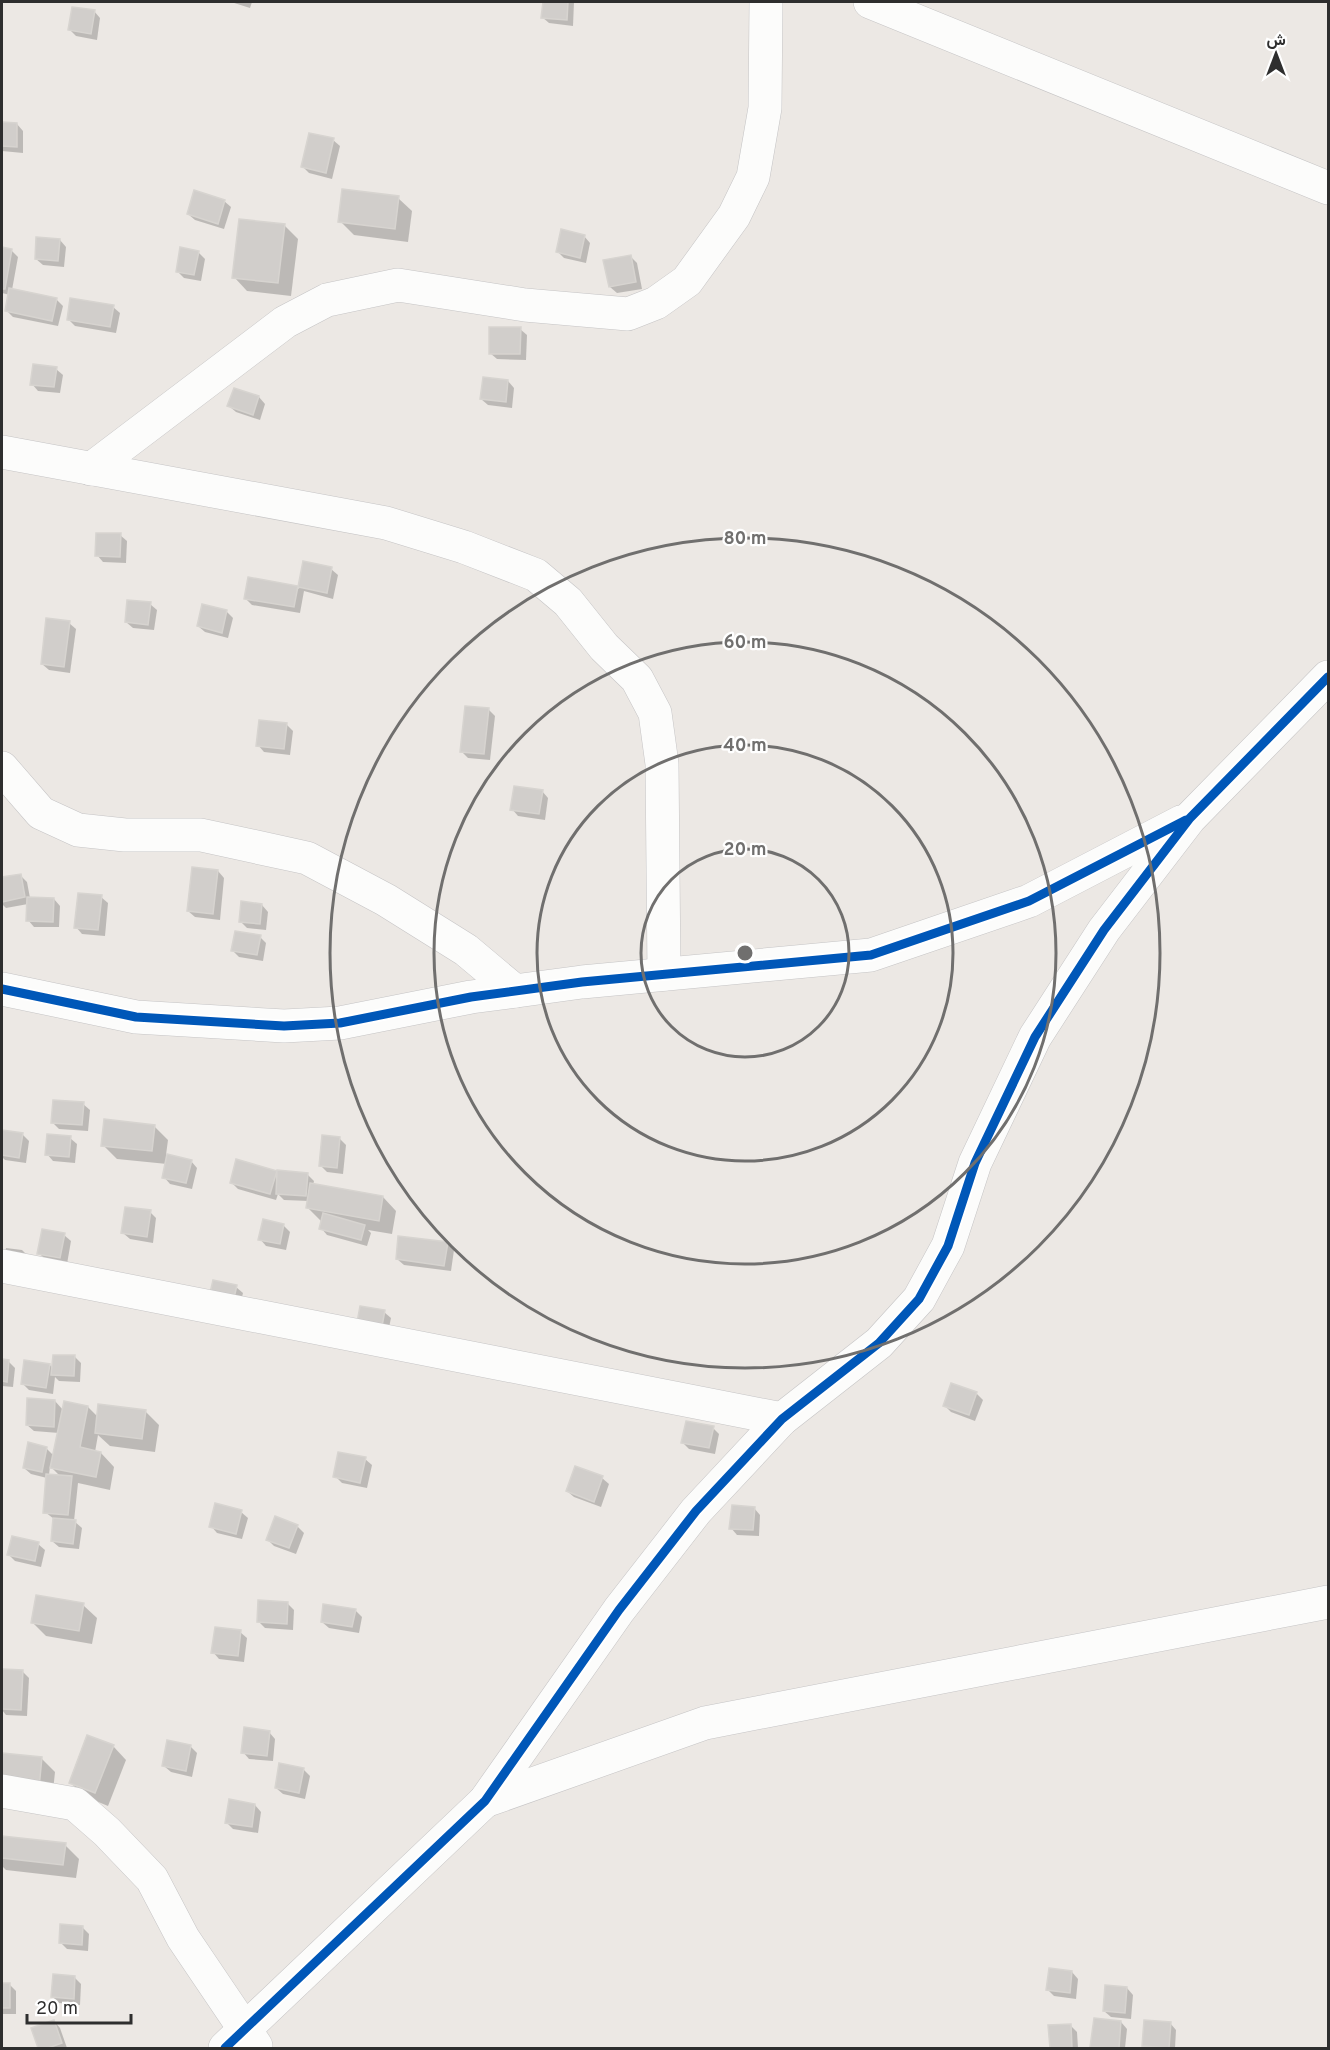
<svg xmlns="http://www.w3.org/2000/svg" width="1330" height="2050" viewBox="0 0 1330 2050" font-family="Overpass,Vazirmatn,sans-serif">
<rect width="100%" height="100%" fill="#ece8e4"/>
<g fill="#0003" fill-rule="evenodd">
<polygon points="231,2 252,2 250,8"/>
<polygon points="544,2 574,2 573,26 549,23 542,17"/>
<polygon points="94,11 100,18 97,40 76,36 70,30"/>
<polygon points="2,124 17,124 23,131 23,153 2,151"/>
<polygon points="333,140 340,146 332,179 309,173 303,167"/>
<polygon points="398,198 412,211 408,242 354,235 340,221"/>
<polygon points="224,201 231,207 224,229 195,220 188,214"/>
<polygon points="284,225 298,239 291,296 247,291 234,277"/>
<polygon points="584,236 590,243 586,263 564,258 558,252"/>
<polygon points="60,240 66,247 64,267 43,265 36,259"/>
<polygon points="2,249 11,250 18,257 12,290 56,299 63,306 58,326 13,317 6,310 10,295 2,293"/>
<polygon points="198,252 205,259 201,281 184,278 177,271"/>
<polygon points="630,256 637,263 642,289 617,293 610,287"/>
<polygon points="113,307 120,313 116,333 75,326 68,319"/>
<polygon points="520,329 527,335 526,360 497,359 490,353"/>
<polygon points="56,369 63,375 60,393 38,391 32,384"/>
<polygon points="508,381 514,388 512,408 488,405 481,399"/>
<polygon points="235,390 259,397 265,404 260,420 236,412 229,406"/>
<polygon points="120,535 127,541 126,563 103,562 97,555"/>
<polygon points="304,563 331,569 338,575 333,599 304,591 300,613 252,605 245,598 297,587 299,589"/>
<polygon points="150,604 157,610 154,630 133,628 126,622"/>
<polygon points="203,606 227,612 233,618 228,638 205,632 198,626"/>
<polygon points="69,623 76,629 70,673 49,670 42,664"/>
<polygon points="489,710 495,716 490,760 468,758 461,751"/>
<polygon points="287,725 293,731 290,755 264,752 258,745"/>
<polygon points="542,791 548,798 545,820 518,816 512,809"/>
<polygon points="218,871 224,878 220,920 195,917 188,911"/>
<polygon points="20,875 27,882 30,898 54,899 60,906 59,927 34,927 28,920 28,904 6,908 2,904 2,879"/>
<polygon points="101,897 108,903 105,936 82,934 76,927"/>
<polygon points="262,905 268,912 266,930 247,928 241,922"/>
<polygon points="260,937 266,943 263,961 239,957 232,950"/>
<polygon points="83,1104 90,1110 88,1131 59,1129 52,1122"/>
<polygon points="154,1126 168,1140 166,1155 191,1161 197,1168 192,1189 170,1184 164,1177 167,1164 117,1159 103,1145"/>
<polygon points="2,1131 22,1134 29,1141 26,1163 5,1160 2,1157"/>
<polygon points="70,1138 77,1144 75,1163 53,1161 47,1154"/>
<polygon points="339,1138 346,1145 343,1174 327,1172 320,1165"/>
<polygon points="276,1172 279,1175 307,1174 314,1181 313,1185 383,1197 396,1211 392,1234 368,1230 371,1233 367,1246 327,1235 321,1228 322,1222 308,1208 309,1201 284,1200 278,1194 276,1200 238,1189 231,1182"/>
<polygon points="150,1212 156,1218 153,1243 130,1239 123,1233"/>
<polygon points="283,1225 290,1232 286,1250 266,1246 260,1239"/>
<polygon points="64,1235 71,1241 67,1264 46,1260 39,1253"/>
<polygon points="447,1243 454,1250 451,1271 404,1265 397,1259"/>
<polygon points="6,1248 22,1250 29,1257 3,1268"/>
<polygon points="236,1287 243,1293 238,1313 216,1308"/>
<polygon points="384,1312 391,1318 387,1337 364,1334"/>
<polygon points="75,1357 81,1363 80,1382 59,1381 55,1377 53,1394 29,1390 22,1383 50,1365 53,1369"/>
<polygon points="2,1361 8,1361 15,1368 13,1387 2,1386"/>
<polygon points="976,1393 983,1400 975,1421 951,1412 945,1406"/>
<path d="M55,1401l8,9 25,-3 10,10 47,-6 14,14 -4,27 -45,-6 -12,-11 -3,17 6,1 13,14 -4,23 -32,-7 -4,38 8,7 -3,21 -20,-2 -7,-6 2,-22 -9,-7 2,-34 -16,-4 -7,-6 22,-20 8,8 5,-23 -25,-2 -7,-6zM50,1466l11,11 -12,-2z"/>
<polygon points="713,1428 719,1434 715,1454 689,1449 683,1443"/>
<polygon points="365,1459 372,1465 367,1488 342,1483 335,1476"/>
<polygon points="602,1478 609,1484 601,1507 574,1497 567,1491"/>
<polygon points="754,1508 760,1515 759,1536 737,1535 731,1528"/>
<polygon points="241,1512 248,1518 242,1539 217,1533 211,1526"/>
<polygon points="297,1526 304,1533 296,1554 274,1546 267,1539"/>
<polygon points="38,1544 45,1550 41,1567 15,1561 9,1555"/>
<polygon points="287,1603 294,1610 293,1630 265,1628 259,1622"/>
<polygon points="83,1605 97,1618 92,1644 46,1636 32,1622"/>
<polygon points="355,1610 362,1617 359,1633 329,1628 322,1622"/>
<polygon points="240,1632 247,1638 244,1662 219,1659 213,1652"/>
<polygon points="2,1670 22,1671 29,1678 27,1716 6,1715 2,1710"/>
<polygon points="269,1732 275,1739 273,1761 249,1759 243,1752"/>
<polygon points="113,1746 126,1760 108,1806 84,1796 71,1783"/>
<polygon points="190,1746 197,1753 192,1777 171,1772 164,1766"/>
<polygon points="2,1754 42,1759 55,1772 52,1801 2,1795"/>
<polygon points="303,1769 310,1776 305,1799 283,1794 276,1788"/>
<polygon points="255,1805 261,1812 258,1833 233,1829 227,1823"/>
<polygon points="2,1837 65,1845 79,1859 76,1878 6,1870 2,1866"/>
<polygon points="83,1928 89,1934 88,1951 67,1949 60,1942"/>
<polygon points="1072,1972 1078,1979 1076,1999 1054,1996 1048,1990"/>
<polygon points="75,1978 81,1984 80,2005 59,2003 53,1997"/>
<polygon points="9,1984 16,1991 16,2014 2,2014 2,1985"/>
<polygon points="1127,1988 1133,1995 1131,2019 1111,2017 1104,2011"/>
<polygon points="54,2021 60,2028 67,2048 39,2048 33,2029"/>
<polygon points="1121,2022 1127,2029 1125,2048 1094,2048 1092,2046"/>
<polygon points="1170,2023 1176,2030 1175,2048 1146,2048 1144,2046"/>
<polygon points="1071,2026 1077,2032 1078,2048 1051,2048 1050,2027"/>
</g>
<g fill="#d1cecb" stroke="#d7d4d0" stroke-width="1.5">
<polygon points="543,2 568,2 567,20 541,18"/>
<polygon points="72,7 95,10 91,34 68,30"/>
<polygon points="2,122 17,123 17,147 2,146"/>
<polygon points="309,133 334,138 326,173 301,167"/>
<polygon points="342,189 399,196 395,229 338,222"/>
<polygon points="194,190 225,200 218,224 187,214"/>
<polygon points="239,219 285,224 278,283 232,278"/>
<polygon points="561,229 585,235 580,258 556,252"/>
<polygon points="36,237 60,239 58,261 35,259"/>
<polygon points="2,247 12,249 5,289 2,289"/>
<polygon points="180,247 199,251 194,275 176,272"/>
<polygon points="631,255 636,282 609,287 603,260"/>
<polygon points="9,288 57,298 52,321 5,311"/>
<polygon points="70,298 114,305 110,327 67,320"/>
<polygon points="489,327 521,327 520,354 489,354"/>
<polygon points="33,364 57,367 54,387 30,385"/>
<polygon points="483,377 508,380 506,402 480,399"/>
<polygon points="234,388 259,396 253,415 227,406"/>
<polygon points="96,533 121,533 120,557 95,556"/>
<polygon points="303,561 332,567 327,593 298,587"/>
<polygon points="248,577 298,586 294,607 244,599"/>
<polygon points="127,600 151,602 148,625 125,622"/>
<polygon points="202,604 227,610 222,633 197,626"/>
<polygon points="46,618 70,621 64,667 41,664"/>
<polygon points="465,706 489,708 484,754 460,752"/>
<polygon points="259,720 287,723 284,749 256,746"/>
<polygon points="514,786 543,790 539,814 510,810"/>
<polygon points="192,867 218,870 213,914 187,911"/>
<polygon points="21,874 25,897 2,902 2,877"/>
<polygon points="78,893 102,895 98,930 74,928"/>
<polygon points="27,897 54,898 53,922 26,921"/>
<polygon points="241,901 262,904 260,924 239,922"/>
<polygon points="235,931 261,935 257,955 231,951"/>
<polygon points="53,1100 84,1102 82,1125 51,1123"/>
<polygon points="104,1119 155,1125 152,1151 101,1146"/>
<polygon points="2,1130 23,1133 19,1158 2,1155"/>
<polygon points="47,1134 71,1136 69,1157 45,1155"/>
<polygon points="322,1135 340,1137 337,1168 319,1166"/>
<polygon points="167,1154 192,1160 186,1183 162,1178"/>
<polygon points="236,1159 277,1171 270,1194 230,1183"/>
<polygon points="277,1170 308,1173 306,1196 276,1194"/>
<polygon points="310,1183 383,1196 379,1221 306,1208"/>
<polygon points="125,1207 151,1210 147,1237 121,1233"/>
<polygon points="323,1213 365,1225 361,1240 319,1229"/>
<polygon points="263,1219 284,1224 280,1244 258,1240"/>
<polygon points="42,1229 65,1233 60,1258 37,1254"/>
<polygon points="398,1236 448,1242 444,1266 396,1259"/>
<polygon points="213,1280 237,1285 232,1307 208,1302"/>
<polygon points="360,1306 385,1310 381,1332 356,1328"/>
<polygon points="53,1355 75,1355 74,1376 51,1375"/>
<polygon points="2,1359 9,1360 7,1382 2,1381"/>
<polygon points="24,1360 50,1364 46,1388 21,1384"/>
<polygon points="951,1383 977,1392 969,1415 943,1406"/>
<polygon points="27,1398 55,1400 54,1427 26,1425"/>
<polygon points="64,1401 88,1406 80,1447 101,1452 96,1477 50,1468"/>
<polygon points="98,1404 146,1410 142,1439 95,1433"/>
<polygon points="686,1421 714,1426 709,1448 681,1443"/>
<polygon points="28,1442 47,1447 42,1472 23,1468"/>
<polygon points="338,1452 366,1457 360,1483 333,1477"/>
<polygon points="575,1466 603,1476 594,1502 566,1491"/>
<polygon points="46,1474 72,1476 68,1515 43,1513"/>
<polygon points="215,1503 242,1510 236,1534 209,1527"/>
<polygon points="732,1505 755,1507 753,1530 729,1529"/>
<polygon points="275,1516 298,1525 289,1548 266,1540"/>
<polygon points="53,1518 76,1520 73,1544 51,1541"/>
<polygon points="12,1536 39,1542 35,1561 7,1555"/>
<polygon points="36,1595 84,1603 79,1631 31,1623"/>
<polygon points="258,1600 288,1602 287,1624 257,1622"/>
<polygon points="323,1604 356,1609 352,1627 321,1622"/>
<polygon points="215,1627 241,1630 238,1656 211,1653"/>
<polygon points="2,1669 23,1670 21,1710 2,1709"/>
<polygon points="244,1727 270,1731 267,1756 241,1753"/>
<polygon points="87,1735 114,1745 95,1793 69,1783"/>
<polygon points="167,1740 191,1745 186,1771 162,1766"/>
<polygon points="2,1753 42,1757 39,1788 2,1784"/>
<polygon points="279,1763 304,1768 299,1793 275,1788"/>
<polygon points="229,1799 255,1804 252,1827 225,1823"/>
<polygon points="2,1836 66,1843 63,1865 2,1858"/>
<polygon points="60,1924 83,1926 82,1945 59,1943"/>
<polygon points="1049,1968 1072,1971 1070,1993 1046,1990"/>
<polygon points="53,1974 75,1976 74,1999 51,1997"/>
<rect x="2" y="1983" width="8" height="25"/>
<polygon points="1105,1985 1127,1987 1125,2013 1103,2011"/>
<polygon points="1094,2018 1121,2021 1119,2048 1090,2047"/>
<polygon points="54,2020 62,2043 48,2048 38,2048 31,2028"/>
<polygon points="1144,2020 1171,2022 1169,2048 1142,2046"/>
<polygon points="1071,2024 1072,2048 1050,2048 1048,2025"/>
</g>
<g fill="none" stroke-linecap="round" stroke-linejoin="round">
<g stroke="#c5c4c5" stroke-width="34">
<g id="street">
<polyline points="870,2 1328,188"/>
<polyline points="2,452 386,523 464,547 536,575 568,602 604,647 637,679 655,713 662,764 664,974"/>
<polyline points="91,469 285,322 327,300 398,285 525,305 628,314 656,303 687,281 734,216 753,177 765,108 766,2"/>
<polyline points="2,768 41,813 78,830 125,835 201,835 307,858 386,900 466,950 515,991"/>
<polyline points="2,989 136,1017 284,1026 340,1023 471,997 582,982 871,955 1029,901 1181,822"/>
<polyline points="2,1266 782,1419"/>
<polyline points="2,1791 75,1804 107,1832 152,1879 183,1938 256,2046"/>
<polyline points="485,1801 705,1723 1328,1602"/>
<polyline points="225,2048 485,1801 619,1610 696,1511 782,1419 879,1343 919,1299 948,1246 975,1163 1035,1037 1104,930 1190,818 1328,677"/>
</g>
</g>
<use href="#street" stroke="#fcfcfb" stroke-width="33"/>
<g stroke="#fff" stroke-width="13">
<g id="cycleway">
<polyline points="2,989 136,1017 284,1026 340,1023 471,997 582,982 871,955 1029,901 1186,820"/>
<polyline points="225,2048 485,1801 619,1610 696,1511 782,1419 879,1343 919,1299 948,1246 975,1163 1035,1037 1104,930 1190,818 1328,677"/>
</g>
</g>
<use href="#cycleway" stroke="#0057b8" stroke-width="9"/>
</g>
<g fill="none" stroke="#706f6e" stroke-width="3">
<circle cx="745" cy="953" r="104"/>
<circle cx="745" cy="953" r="208"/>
<circle cx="745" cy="953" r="311"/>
<circle cx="745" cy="953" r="415"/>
</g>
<circle cx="745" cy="953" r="9" fill="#706f6e" stroke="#fff" stroke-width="3"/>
<g font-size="18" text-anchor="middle" font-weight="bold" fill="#706f6e" stroke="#fff" stroke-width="4.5" stroke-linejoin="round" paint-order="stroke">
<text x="745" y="544">80 m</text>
<text x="745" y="648">60 m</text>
<text x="745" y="751">40 m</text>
<text x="745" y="855">20 m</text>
</g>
<rect width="1330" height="2050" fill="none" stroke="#2e2e2e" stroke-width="6"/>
<g transform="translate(1276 54)" stroke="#ffffff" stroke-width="4.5" paint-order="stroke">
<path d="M0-4.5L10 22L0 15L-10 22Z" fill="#2e2e2e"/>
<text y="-9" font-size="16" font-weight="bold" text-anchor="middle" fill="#2e2e2e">ش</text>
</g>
<path d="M27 2014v9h104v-9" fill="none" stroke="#2e2e2e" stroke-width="3"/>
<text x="36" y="2014" font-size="18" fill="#2e2e2e" stroke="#ffffff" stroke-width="4.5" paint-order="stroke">20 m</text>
</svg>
